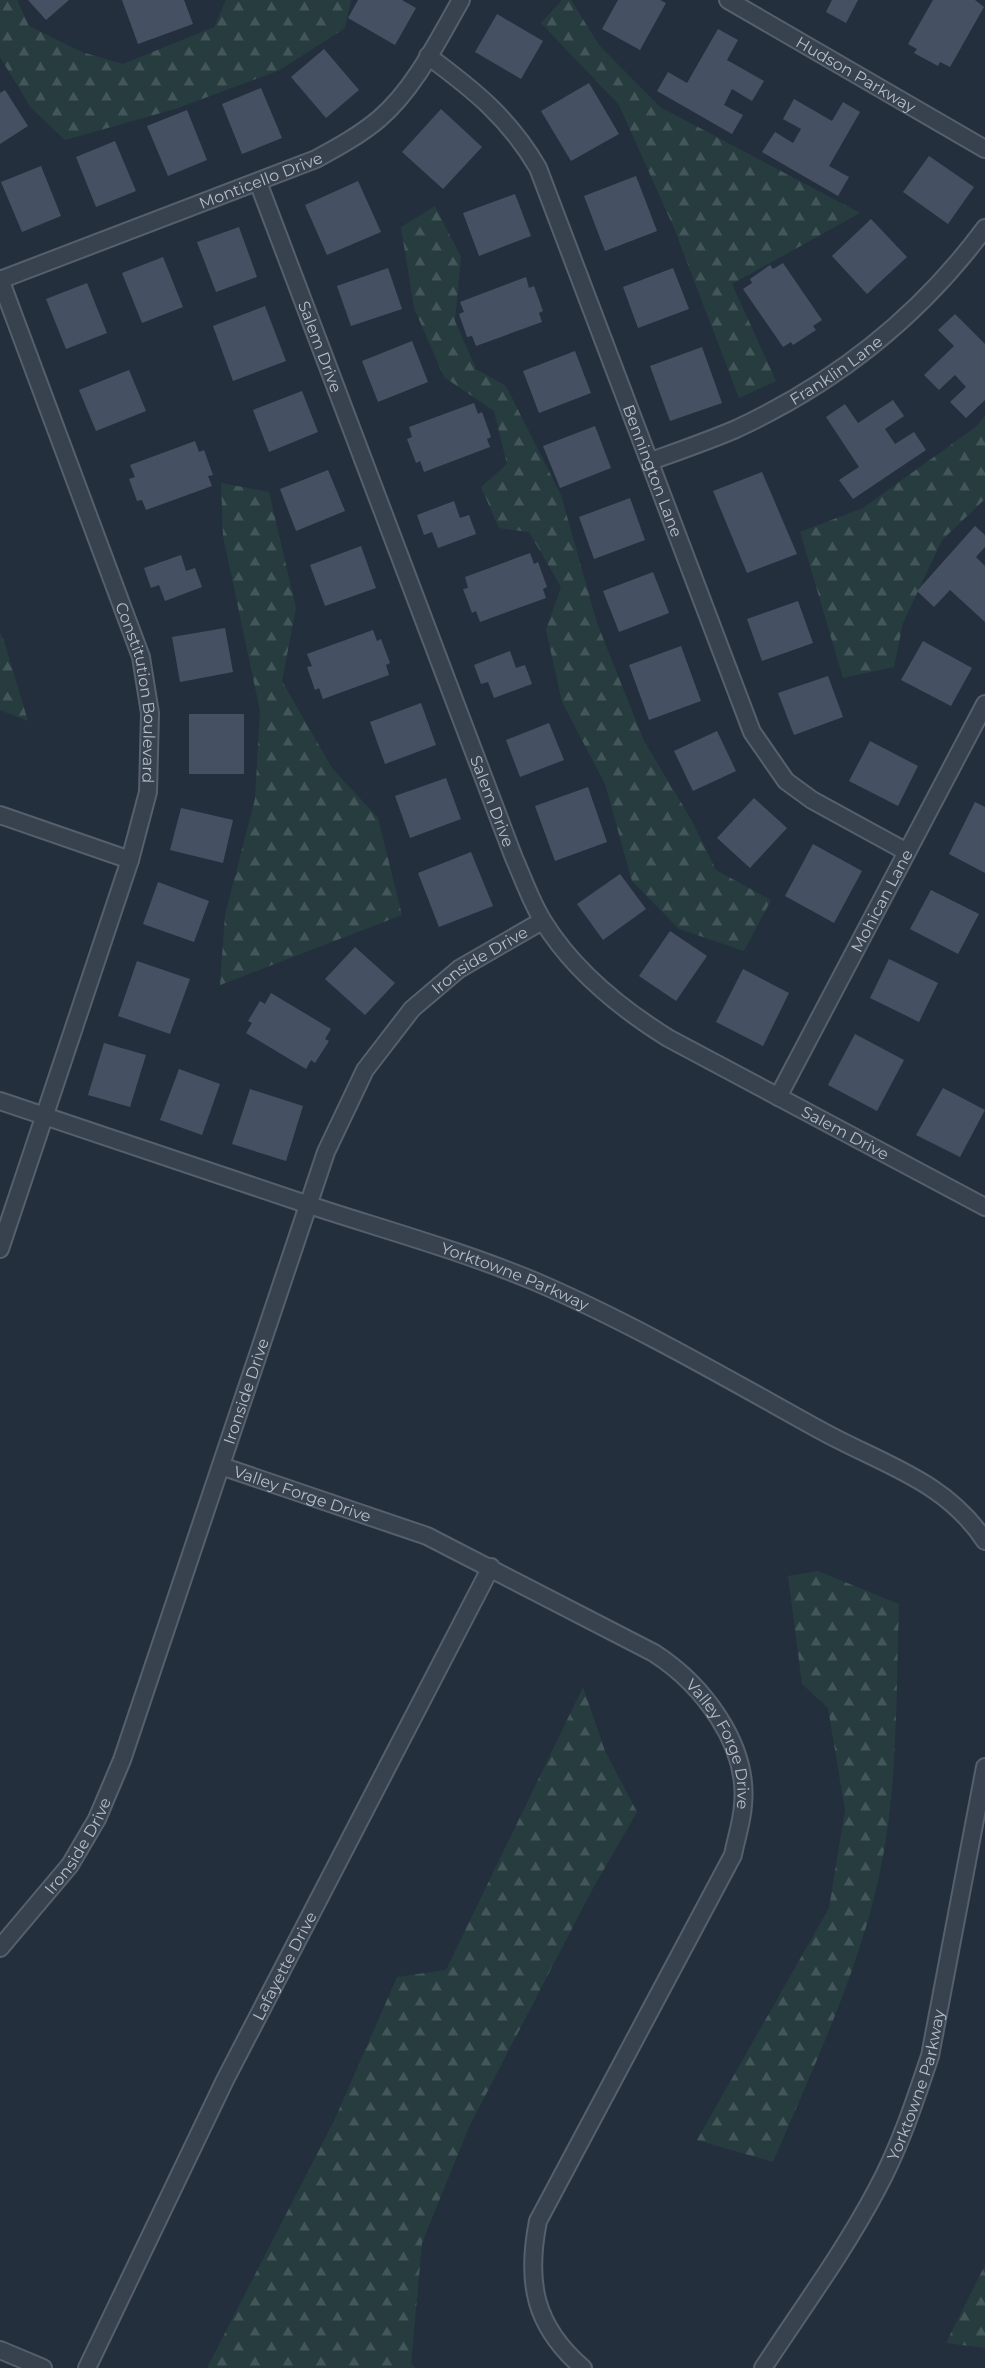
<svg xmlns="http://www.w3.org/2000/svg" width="985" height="2368" viewBox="0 0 985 2368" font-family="Montserrat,sans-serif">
<defs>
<pattern id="forest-firs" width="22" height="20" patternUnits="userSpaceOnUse" patternTransform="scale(1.5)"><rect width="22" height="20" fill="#263c3f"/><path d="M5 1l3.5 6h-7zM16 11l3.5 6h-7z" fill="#435659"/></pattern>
</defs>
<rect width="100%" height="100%" fill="#242f3e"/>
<g fill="url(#forest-firs)">
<polygon points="0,0 17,0 29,26 82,52 123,64 214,27 226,0 351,0 345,28 280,70 175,109 65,140 31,108 0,57"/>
<polygon points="562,0 571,0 599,45 660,107 860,213 732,284 776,381 739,398 674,228 619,105 541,23"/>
<polygon points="435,206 461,257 455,321 476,369 506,386 561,495 597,623 644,741 691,819 716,870 771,900 744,951 679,929 632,881 605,784 562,702 546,630 561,587 529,532 499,528 481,487 507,464 494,411 444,377 414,308 401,227"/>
<polygon points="985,416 985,499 942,540 903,623 894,667 843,678 800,532 863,508 977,426"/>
<polygon points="221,483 269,492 296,608 282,681 332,768 378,818 402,915 220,985 225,915 255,799 260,711 223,536"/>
<polygon points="0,633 3,638 28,721 0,710"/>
<path d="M818,1571l81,33c-3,86 -1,174 -17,258 -20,104 -68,203 -109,300l-76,-22 132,-232 16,-98 -17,-102 -26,-24 -14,-108z"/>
<polygon points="583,1687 605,1751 637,1812 592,1890 469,2127 422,2243 411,2364 416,2368 207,2368 334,2121 397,1977 446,1970"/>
<polygon points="985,2265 985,2348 946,2343"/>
</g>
<g fill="#455162">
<polygon points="28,0 69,0 46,20"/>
<polygon points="122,0 184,0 193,24 138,44"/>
<polygon points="358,0 402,0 416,8 395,45 348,18"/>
<polygon points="618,0 660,0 666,3 640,50 602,29"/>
<polygon points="832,0 858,0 846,23 826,12"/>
<polygon points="933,0 975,0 984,7 950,67 940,62 938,66 914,53 917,49 908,44"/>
<polygon points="497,14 543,41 521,79 475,52"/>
<polygon points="718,29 738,40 727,60 764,81 752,101 732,89 724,105 743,115 732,134 657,91 668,72 687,83"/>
<polygon points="324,49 359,90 326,118 291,77"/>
<polygon points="589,83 619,134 571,161 541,111"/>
<polygon points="261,88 282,138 242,154 222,104"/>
<polygon points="5,90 28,126 0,144 0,93"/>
<polygon points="794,99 832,121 843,102 860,112 829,166 849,177 838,196 762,152 775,132 793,143 801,129 783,119"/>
<polygon points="441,109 482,147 443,189 402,152"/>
<polygon points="187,110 207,160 168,176 147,126"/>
<polygon points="115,141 136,191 96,207 76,157"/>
<polygon points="929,156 974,187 948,224 903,192"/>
<polygon points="41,166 61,216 22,232 1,182"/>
<polygon points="636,176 657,231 605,251 584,196"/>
<polygon points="358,181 381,232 327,255 305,205"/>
<polygon points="515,194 531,236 479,256 463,213"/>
<polygon points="871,219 907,257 867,294 832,256"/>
<polygon points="239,227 257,277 216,292 197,242"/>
<polygon points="163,257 183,307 142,323 122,273"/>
<polygon points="783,263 822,320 813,326 816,330 793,345 791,342 783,347 743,289 752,283 750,279 770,265 773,269"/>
<polygon points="388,268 402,309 351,326 337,286"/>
<polygon points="673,268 689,309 638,328 623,287"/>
<polygon points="526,277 529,288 534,286 543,311 539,313 542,322 476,346 472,336 467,337 459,314 464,312 460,302"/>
<polygon points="87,283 107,333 66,349 46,299"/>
<polygon points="265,306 286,361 233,381 213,326"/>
<polygon points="955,314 985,344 985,400 966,418 950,402 966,387 955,375 939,390 924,375 954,346 938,330"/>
<polygon points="412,341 428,382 378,402 362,361"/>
<polygon points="702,347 722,403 670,421 650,366"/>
<polygon points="575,351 591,393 539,413 523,371"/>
<polygon points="129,370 146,411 96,431 79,390"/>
<polygon points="302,391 318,432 269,452 253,410"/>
<polygon points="893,400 904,416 885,429 895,444 914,432 926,450 853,499 839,480 859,467 826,417 845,404 858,423"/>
<polygon points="474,403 478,414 482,412 491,437 487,439 490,447 424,472 420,461 416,463 407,439 412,437 409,427"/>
<polygon points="595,426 611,468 560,488 543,446"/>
<polygon points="195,441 199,452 204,450 213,475 208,476 212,486 146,510 142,500 137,501 129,479 135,477 130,465"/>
<polygon points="328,470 345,511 296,531 280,489"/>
<polygon points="762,472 797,554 747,573 713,491"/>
<polygon points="630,498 645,540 594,559 579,517"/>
<polygon points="454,501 460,518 469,515 476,534 438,548 432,532 424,535 417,515"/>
<polygon points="975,526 985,535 985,547 976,557 985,566 985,622 950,590 934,607 917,591"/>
<polygon points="361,546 376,588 325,606 310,565"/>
<polygon points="530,553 534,564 538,562 547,587 543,589 546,598 480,622 476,611 472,613 463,589 468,588 465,577"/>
<polygon points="181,555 186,571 195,568 202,587 165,601 159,585 151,588 144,568"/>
<polygon points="653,572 669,613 619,632 603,591"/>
<polygon points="798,601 813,643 762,661 747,619"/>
<polygon points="225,628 233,672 180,682 172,637"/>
<polygon points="373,630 377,641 381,639 390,663 386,665 389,675 323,699 319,688 315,690 307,667 312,666 307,654"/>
<polygon points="923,641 972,668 951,706 901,680"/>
<polygon points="681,646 701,701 649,720 629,665"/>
<polygon points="510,651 516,668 525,665 532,684 494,698 488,682 481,684 474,665"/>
<polygon points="828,676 843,717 794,735 778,693"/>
<polygon points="421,703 436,745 385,764 370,722"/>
<rect x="189" y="714" width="55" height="60"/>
<polygon points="549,723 564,760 520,777 506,740"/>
<polygon points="717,731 736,771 693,791 674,751"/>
<polygon points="870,741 918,766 898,806 849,781"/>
<polygon points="446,778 461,819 410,838 395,796"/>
<polygon points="588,787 607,842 555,861 535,806"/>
<polygon points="754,798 787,828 750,868 717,838"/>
<polygon points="975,802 985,807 985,873 949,854"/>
<polygon points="181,808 233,820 223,863 170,850"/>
<polygon points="813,844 862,871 834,923 785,896"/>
<polygon points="471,852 493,906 439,927 418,873"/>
<polygon points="620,874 646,909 603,940 577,904"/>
<polygon points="158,882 209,901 194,942 143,924"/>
<polygon points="931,890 979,914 958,954 910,929"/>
<polygon points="670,931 707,956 676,1001 639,976"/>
<polygon points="355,947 395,983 365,1015 325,979"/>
<polygon points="889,959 938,983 919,1022 870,998"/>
<polygon points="137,961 190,979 170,1034 118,1016"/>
<polygon points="743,969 789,993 763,1046 716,1022"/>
<polygon points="271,993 331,1029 325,1039 329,1041 315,1063 311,1060 306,1069 246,1033 252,1023 248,1021 260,1001 265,1004"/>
<polygon points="855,1034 904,1060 877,1111 828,1085"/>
<polygon points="104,1043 146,1055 130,1107 88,1095"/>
<polygon points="179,1069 220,1084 202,1135 160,1120"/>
<polygon points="943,1088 985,1110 960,1157 916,1135"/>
<polygon points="250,1089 303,1106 286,1161 232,1144"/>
</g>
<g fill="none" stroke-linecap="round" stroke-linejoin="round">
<g stroke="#565f6c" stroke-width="20">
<g id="minor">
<path id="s1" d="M728,0l257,149"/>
<path id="s2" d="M428,56c46,34 81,62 110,112l214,564 34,49 26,19 95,52"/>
<path id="s3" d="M258,182l256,676c9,20 17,44 29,63 30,49 77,87 125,117l317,169"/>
<path id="s4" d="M0,279l141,378 9,56 -2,79 -18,68 -130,389"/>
<path id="s5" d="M0,280l316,-121c22,-12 44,-24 63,-40 36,-31 59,-79 82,-119"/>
<path id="s6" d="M651,461c28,-10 57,-20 85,-32 99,-46 184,-113 249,-201"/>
<polyline points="0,815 130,860"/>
<path id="s7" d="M778,1097l207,-393"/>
<path id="s8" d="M0,1101c102,35 204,69 306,103 76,25 153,46 228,77 98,42 192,97 286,149 61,34 125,50 165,111"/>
<path id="s9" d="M221,1466l206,70 227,117c48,31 95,91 89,152 -1,17 -7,34 -10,50l-195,366c-12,61 -4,105 45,147"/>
<path id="s10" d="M0,1948l70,-83 27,-46 25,-59 204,-608 39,-82 47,-61 47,-40 83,-48"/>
<polyline points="0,2350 43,2368"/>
<path id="s11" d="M87,2368l138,-288 266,-513"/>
<path id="s12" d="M763,2368c38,-58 80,-115 113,-177 23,-42 39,-90 54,-135l55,-289"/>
</g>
</g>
<use href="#minor" stroke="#38414e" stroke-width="16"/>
</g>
<g text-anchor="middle" stroke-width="4.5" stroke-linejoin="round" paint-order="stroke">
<g font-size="16" fill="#b4bcc9" stroke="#1d2633">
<text dy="6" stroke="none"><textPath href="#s1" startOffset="148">Hudson Parkway</textPath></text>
<text dy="6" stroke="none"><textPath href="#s5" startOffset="279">Monticello Drive</textPath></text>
<text dy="6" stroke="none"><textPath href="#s3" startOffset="176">Salem Drive</textPath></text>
<text dy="6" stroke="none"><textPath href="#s6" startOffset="207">Franklin Lane</textPath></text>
<text dy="6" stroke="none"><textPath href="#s2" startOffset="482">Bennington Lane</textPath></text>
<text dy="6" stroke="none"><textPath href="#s4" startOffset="438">Constitution Boulevard</textPath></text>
<text dy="6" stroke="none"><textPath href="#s3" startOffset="662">Salem Drive</textPath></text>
<text dy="6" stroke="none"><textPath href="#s7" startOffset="222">Mohican Lane</textPath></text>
<text dy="6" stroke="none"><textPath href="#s10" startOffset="1119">Ironside Drive</textPath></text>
<text dy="6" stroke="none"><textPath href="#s3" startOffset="1166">Salem Drive</textPath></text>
<text dy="6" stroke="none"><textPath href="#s8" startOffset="544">Yorktowne Parkway</textPath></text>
<text dy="6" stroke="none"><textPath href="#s10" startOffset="615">Ironside Drive</textPath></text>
<text dy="6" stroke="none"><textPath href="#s9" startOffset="86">Valley Forge Drive</textPath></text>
<text dy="6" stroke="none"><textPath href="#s9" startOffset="590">Valley Forge Drive</textPath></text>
<text dy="6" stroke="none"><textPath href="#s10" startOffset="129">Ironside Drive</textPath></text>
<text dy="6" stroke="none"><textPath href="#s11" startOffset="448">Lafayette Drive</textPath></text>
<text dy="6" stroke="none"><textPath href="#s12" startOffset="324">Yorktowne Parkway</textPath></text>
</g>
</g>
</svg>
